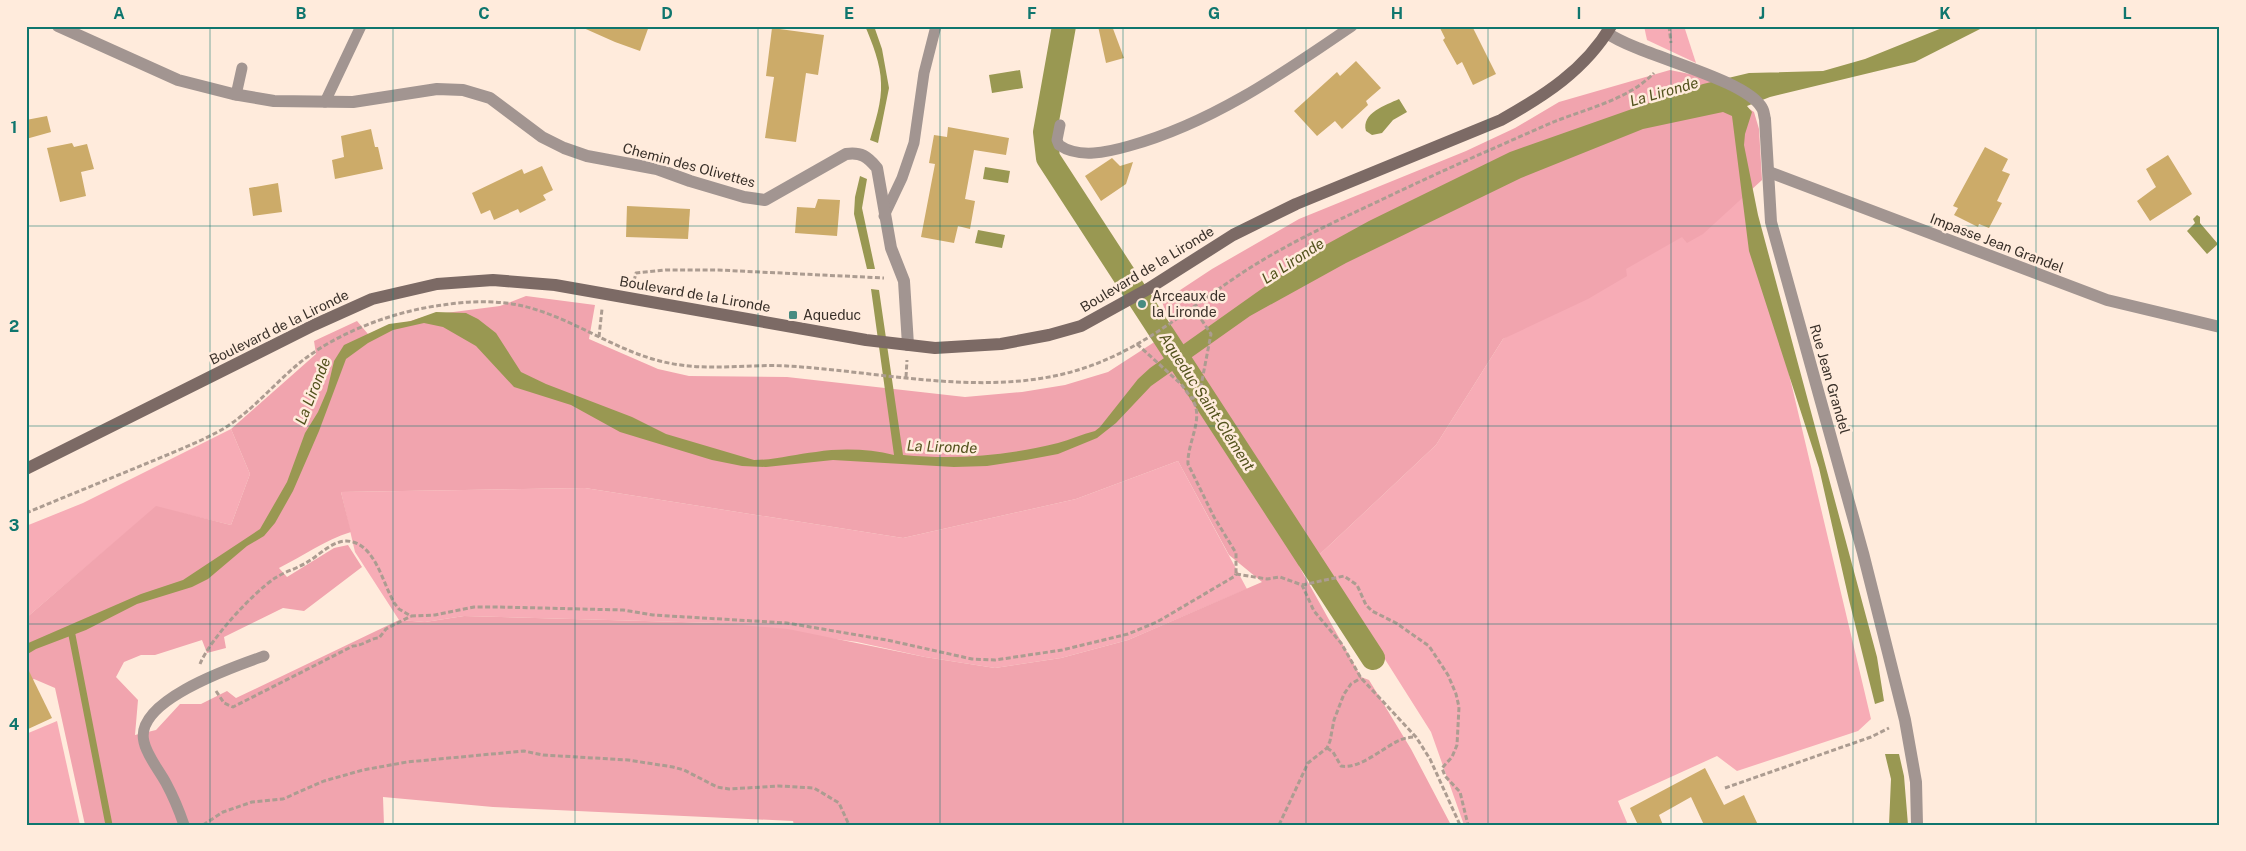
<svg xmlns="http://www.w3.org/2000/svg" width="2246" height="851" viewBox="0 0 2246 851" font-family="'Public Sans',sans-serif">
<rect width="100%" height="100%" fill="#ffebdc"/>
<g fill="#f7acb6">
<polygon points="1644,26 1684,26 1696,63 1647,40"/>
<polygon points="1749,183 1779,332 1871,719 1858,731 1737,771 1717,756 1618,801 1628,825 1464,825 1431,732 1319,555 1436,445 1503,339"/>
<polygon points="231,429 250,474 231,525 156,507 26,618 26,526 83,503"/>
<polygon points="1178,461 1247,589 1128,640 1061,658 995,668 925,657 857,642 718,623 464,616 425,622 399,620 355,552 341,492 585,488 903,538 1076,499"/>
<polygon points="57,721 80,825 26,825 26,734"/>
</g>
<path fill="#f1a4ae" fill-rule="evenodd" d="M1670,70l39,8 9,10 36,24 5,17 3,51 -59,54 -16,9 -5,-6 -56,32 1,7 -39,23 -85,40 -67,106 -117,110 -20,11 62,111 8,3 42,69 40,76h-657l-1,-4 -300,-14 -110,-10 1,28h-299l-30,-137 -21,-9 -8,3v-64l130,-112 75,19 19,-51 -19,-45 85,-75 -2,-13 43,-20 11,13 62,-19 70,-9 26,-10 69,9 -6,34 69,30 31,7 98,1 178,20 57,-5 43,-7 43,-13 65,-42 -11,-28 50,-33 87,-50 167,-68 49,-23 44,-26zM1178,461l51,94 33,27 -134,58 -67,18 -66,10 -70,-11 -137,-28 -70,-6 -254,-7 -39,6 -26,-2 -163,78 -9,-7 -26,13h-21l-24,26 -21,5 3,-35 -22,-23 8,-15 17,-7h14l47,-15 5,13 19,-5 -2,-11 59,-29 21,3 58,-44 -14,-22 -14,3 -47,29 -8,-9c24,-12 46,-28 72,-36l-10,-40 244,-4 318,50 173,-39z"/>
<g fill="#999852">
<path d="M865,26h9l8,23 7,39 -11,55 -8,-3c5,-18 12,-38 11,-57 0,-18 -9,-41 -16,-57z"/>
<path d="M1947,26h39l-71,36 -145,35 -23,9 5,6 -7,22 -1,11 14,70 119,442 7,44 -9,3 -26,-104 -30,-132 -70,-217 -17,-135 -9,-4 -80,17 -122,49 -175,85 -96,53 -99,70 -35,37 -19,15 -39,16 -32,6 -39,6 -33,1 -121,-7 -67,7 -24,-1 -30,-6 -92,-28 -49,-27 -57,-18 -38,-41 -33,-19 -19,-4 -31,7 -25,13 -22,16 -27,72 -26,60 -18,32 -11,13 -17,10 -39,33 -16,8 -55,17 -51,26 -50,19 -10,6v-11l115,-50 42,-14 77,-51 27,-47 18,-49 13,-21 9,-21 7,-30 10,-16 45,-21 22,-3 25,-9 30,1 12,6 18,14 25,39 25,12 86,33 34,17 88,26c22,0 41,-6 62,-8 25,-4 54,-3 78,3l-23,-166 8,1 24,165c54,5 103,1 155,-12 12,-3 24,-9 37,-12l5,-4 38,-48 12,-11 168,-119 51,-28 141,-69 193,-68 46,-11 74,-2 42,-12z"/>
<polygon points="1020,70 1023,88 992,93 989,75"/>
<path d="M1399,99l8,13 -14,8 -11,13 -10,2 -6,-4c-5,-18 20,-26 33,-32z"/>
<polygon points="985,167 1010,171 1008,183 983,179"/>
<polygon points="860,176 867,179 862,208 875,269 867,269 854,214 855,197"/>
<polygon points="2197,215 2200,217 2200,223 2218,244 2207,254 2187,231 2195,223 2193,219"/>
<polygon points="978,230 1005,235 1002,248 975,243"/>
<polygon points="1885,754 1899,754 1904,776 1908,825 1889,825 1891,779"/>
</g>
<g fill="none" stroke-linecap="round" stroke-linejoin="round">
<polyline stroke="#999852" stroke-width="7" points="71,630 109,825"/>
<polyline stroke="#999852" stroke-width="24" points="1064,26 1045,132 1048,158 1373,658"/>
</g>
<g fill="#ccab69">
<polygon points="579,26 649,26 640,51 615,42"/>
<polygon points="1098,26 1112,26 1124,58 1106,63"/>
<polygon points="1439,26 1472,26 1496,74 1473,85 1462,62 1457,65 1443,40 1445,38"/>
<polygon points="772,28 824,35 818,75 806,73 796,142 765,138 774,77 766,76"/>
<polygon points="1356,61 1381,88 1366,101 1368,105 1342,129 1335,121 1317,136 1294,111 1337,72 1340,76"/>
<polygon points="47,116 51,132 26,139 26,120"/>
<polygon points="948,127 1009,138 1006,155 974,150 965,199 975,201 970,229 958,226 954,243 921,237 935,164 929,163 934,135 947,137"/>
<polygon points="371,129 375,147 378,147 383,169 335,179 332,160 344,157 341,136"/>
<polygon points="72,143 74,147 87,144 94,169 81,172 86,196 60,202 47,148"/>
<polygon points="1985,147 2008,159 2002,171 2010,174 1997,201 2002,203 1989,228 1979,224 1978,227 1954,215 1958,208 1953,206"/>
<polygon points="2168,155 2192,194 2150,221 2137,201 2156,187 2146,169"/>
<polygon points="1112,158 1120,166 1133,162 1126,184 1101,201 1085,176"/>
<polygon points="542,166 553,190 543,195 546,200 520,213 518,209 494,220 490,210 481,214 472,193 522,169 524,174"/>
<polygon points="278,183 282,212 253,216 249,188"/>
<polygon points="818,199 840,200 837,236 795,233 797,207 815,208"/>
<polygon points="627,206 690,209 688,239 626,237"/>
<polygon points="26,665 52,718 26,730"/>
<polygon points="1705,768 1724,805 1744,795 1758,825 1704,825 1691,797 1659,815 1663,825 1638,825 1630,808"/>
</g>
<g fill="none" stroke-linecap="round" stroke-linejoin="round">
<g stroke="#ac9c91" stroke-width="3" stroke-dasharray="5 2.5" stroke-linecap="butt">
<polyline points="1669,26 1671,43"/>
<polyline points="634,281 636,273 666,270 718,270 884,278"/>
<path d="M1193,307l18,27 -11,57 -8,8c13,19 -5,43 -4,65l26,53 22,36v21"/>
<polyline points="599,337 602,309"/>
<polyline points="1137,344 1181,384 1192,399"/>
<polyline points="906,377 907,360"/>
<path d="M26,513c41,-17 83,-34 124,-51 24,-10 50,-20 73,-33 28,-17 49,-43 74,-64 38,-32 97,-54 146,-60 25,-4 55,-5 80,1 55,13 100,52 158,59 35,5 71,-1 106,1 107,6 223,39 325,-9 46,-21 85,-54 127,-82 45,-30 93,-52 142,-75 56,-27 113,-52 170,-77 34,-14 77,-23 103,-50"/>
<polyline points="1236,574 1267,579 1280,577 1302,585 1314,611 1341,643 1361,678 1416,737 1430,759 1460,825"/>
<polyline points="1302,585 1344,576 1357,585 1366,605 1372,611 1396,623 1429,646 1448,675 1456,694 1459,707 1457,745 1452,757 1442,768 1445,776 1460,792 1468,825"/>
<path d="M200,664c10,-25 53,-71 75,-86 11,-7 24,-10 34,-17 13,-8 27,-24 44,-19 24,7 30,43 42,62l4,5 12,7 24,-1 39,-8h25l124,3 30,5 134,8 100,17 85,19 23,1 67,-10 66,-16 29,-12 78,-46 1,-2"/>
<path d="M216,691l8,12 9,4 120,-61c10,0 17,-8 26,-8l7,-9 25,-13"/>
<path d="M1327,748l6,4 8,14c18,4 43,-19 59,-26 5,-2 10,-3 16,-3"/>
<polyline points="1725,788 1871,737 1889,728"/>
<polyline points="203,825 223,812 252,802 283,799 324,781 363,770 407,762 524,751 543,755 628,760 673,767 684,770 717,787 729,789 779,786 814,788 839,803 849,825"/>
<polyline points="1279,825 1308,763 1327,748 1330,741 1334,720 1344,694 1351,684 1361,678"/>
</g>
<g stroke="#a29591" stroke-width="11">
<polyline points="236,95 242,68"/>
<polyline points="325,102 361,26"/>
<path d="M1060,125l-3,15 2,5c20,14 49,7 70,1 83,-23 153,-72 223,-120"/>
<polyline points="884,216 902,178 914,143 924,73 936,26"/>
<path d="M184,825c-5,-15 -11,-29 -18,-42 -7,-13 -19,-27 -22,-41 -11,-42 92,-76 120,-86"/>
</g>
<g stroke="#a29591" stroke-width="12">
<path d="M58,26l120,54 55,14 41,7 79,1 84,-13 26,1 27,8 52,39 22,11 23,8 70,13 33,12 54,16 21,3 81,-46c15,-2 21,2 31,14l14,80 13,33 4,64"/>
<path d="M1607,33c33,23 138,45 155,75 2,3 2,8 3,11l6,103 92,331 42,167 11,62 1,43"/>
<polyline points="1769,172 2107,300 2220,327"/>
</g>
<path stroke="#7c6a65" stroke-width="12" d="M26,469l288,-144 58,-26 65,-15 56,-4 62,5 311,55 69,8 66,-4 48,-9 32,-9 67,-37 85,-54 63,-31 205,-84c43,-24 84,-50 110,-94"/>
</g>
<path fill="none" stroke="#0f766e" stroke-width="1" stroke-opacity="0.55" d="M210,26v799M393,26v799M575,26v799M758,26v799M940,26v799M1123,26v799M1306,26v799M1488,26v799M1671,26v799M1853,26v799M2036,26v799M26,226h2194M26,426h2194M26,624h2194"/>
<g fill="#488c81" stroke="#ffebdc" stroke-width="2">
<circle cx="1142" cy="304" r="5"/>
<rect x="788" y="310" width="10" height="10" rx="2.5"/>
</g>
<g text-anchor="middle" stroke-width="5" stroke-linejoin="round" paint-order="stroke">
<g font-size="14" fill="#393029" stroke="#ffebdc">
<text transform="translate(689 165) rotate(15)" y="5">Chemin des Olivettes</text>
<text transform="translate(1997 243) rotate(21)" y="5">Impasse Jean Grandel</text>
<text transform="translate(1147 269) rotate(-31)" y="5">Boulevard de la Lironde</text>
<text transform="translate(695 294) rotate(10)" y="5">Boulevard de la Lironde</text>
<text transform="translate(279 327) rotate(-26)" y="5">Boulevard de la Lironde</text>
<text transform="translate(1830 379) rotate(74)" y="5">Rue Jean Grandel</text>
</g>
<g font-size="14" fill="#393029" stroke="#ffebdc" text-anchor="start">
<text x="1152" y="301">Arceaux de<tspan x="1152" dy="16">la Lironde</tspan></text>
<text x="803" y="320">Aqueduc</text>
</g>
<g font-size="15" font-style="italic" fill="#53521d" stroke="#ffebdc">
<text transform="translate(1664 92) rotate(-16)" y="5">La Lironde</text>
<text transform="translate(1293 261) rotate(-33)" y="5">La Lironde</text>
<text transform="translate(313 391) rotate(-68)" y="5">La Lironde</text>
<text transform="translate(1207 402) rotate(57)" y="5">Aqueduc Saint-Clément</text>
<text transform="translate(942 447) rotate(2)" y="5">La Lironde</text>
</g>
</g>
<rect width="2246" height="851" fill="none" stroke="#ffebdc" stroke-width="55"/>
<rect x="28" y="28" width="2190" height="796" fill="none" stroke="#0f766e" stroke-width="2"/>
<g font-size="16" text-anchor="middle" font-weight="bold" fill="#0f766e">
<text x="119" y="19">A</text>
<text x="301" y="19">B</text>
<text x="484" y="19">C</text>
<text x="667" y="19">D</text>
<text x="849" y="19">E</text>
<text x="1032" y="19">F</text>
<text x="1214" y="19">G</text>
<text x="1397" y="19">H</text>
<text x="1579" y="19">I</text>
<text x="1762" y="19">J</text>
<text x="1945" y="19">K</text>
<text x="2127" y="19">L</text>
<text x="14" y="133">1</text>
<text x="14" y="332">2</text>
<text x="14" y="531">3</text>
<text x="14" y="730">4</text>
</g>
</svg>
